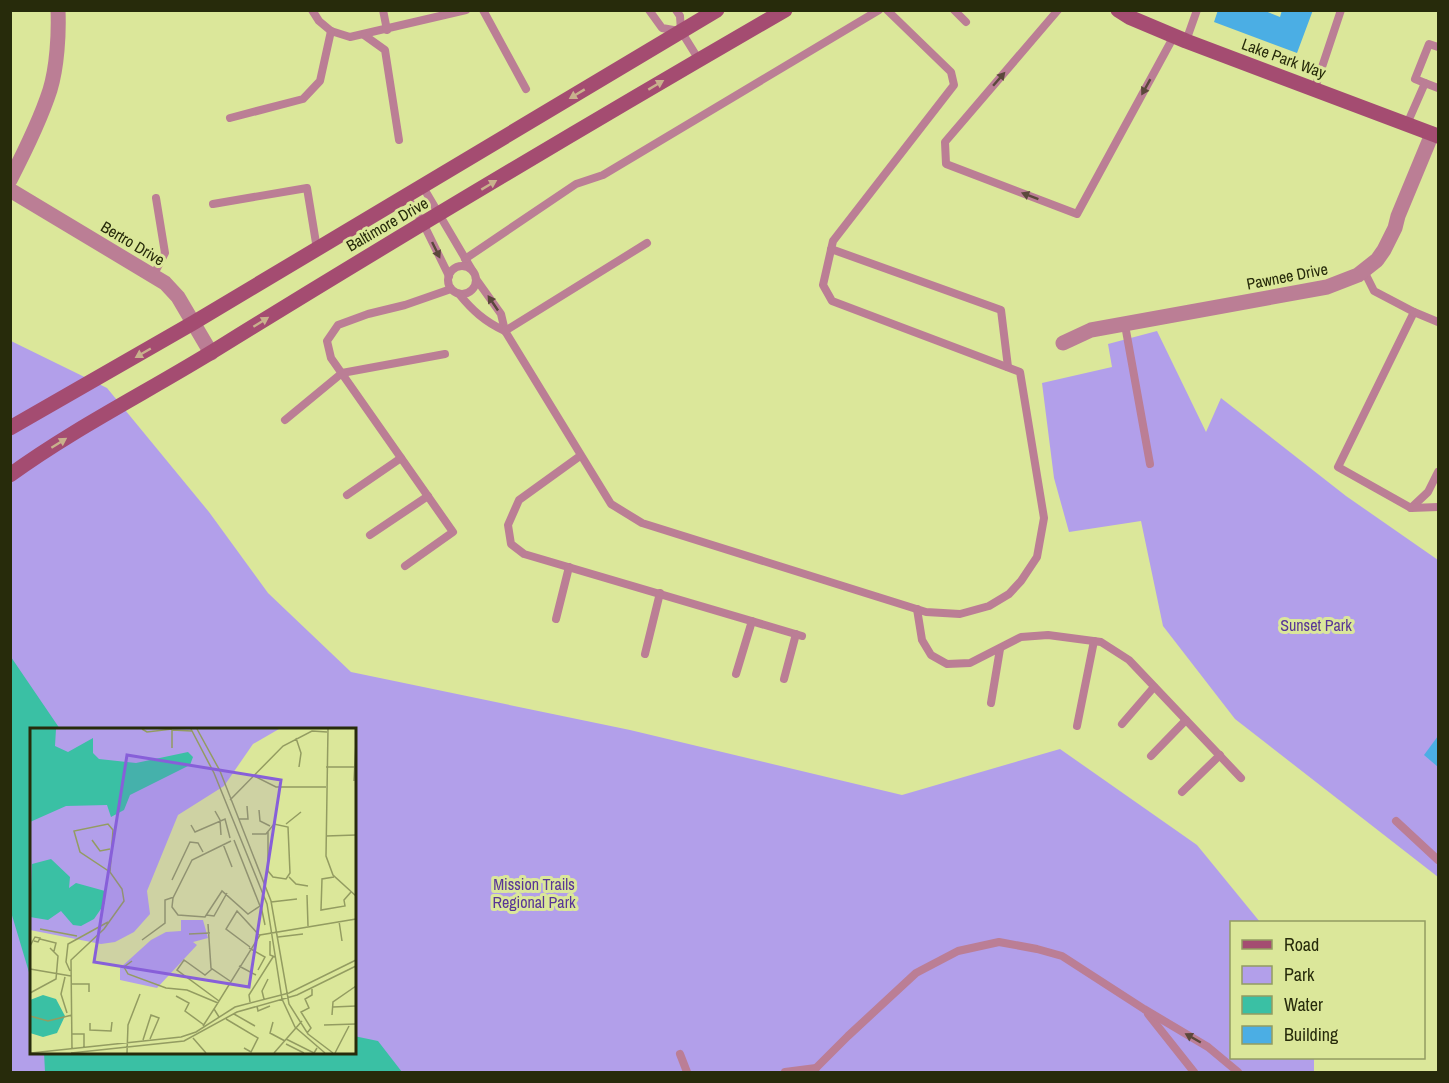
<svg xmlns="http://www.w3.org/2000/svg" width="1449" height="1083" viewBox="0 0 1449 1083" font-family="'Archivo Narrow',sans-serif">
<rect width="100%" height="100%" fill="#dbe79a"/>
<g fill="#b29fea" fill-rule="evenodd">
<polygon points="1157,331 1206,432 1221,398 1346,496 1438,560 1438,877 1235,719 1163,626 1141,521 1069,532 1054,478 1042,383 1112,367 1108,344"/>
<path d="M11,341l96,47 102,124 59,81 83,79 279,58 272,65 158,-46 137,96 63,77h-28v136h82v14h-1303zM32,729h322v323h-322z"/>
</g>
<g fill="#3ac0a4">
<polygon points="11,657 60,729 32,729 31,979 11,912"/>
<polygon points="354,1036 378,1041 402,1072 45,1072 44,1052 354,1052"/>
</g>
<g fill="#4baee4">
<polygon points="1218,10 1263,10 1280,17 1282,10 1313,10 1297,53 1214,22"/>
<polygon points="1438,736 1438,767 1424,755"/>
</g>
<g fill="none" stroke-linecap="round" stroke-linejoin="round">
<g stroke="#bb7e95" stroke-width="8">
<polyline points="312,10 319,21 331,31 350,37 466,10"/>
<polyline points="383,10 387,30"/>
<polyline points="483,10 526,89"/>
<polyline points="649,10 662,28 679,31"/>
<polyline points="676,10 680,16 681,31 699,60"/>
<polyline points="954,10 966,22"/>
<polyline points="1058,10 945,142 946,164 1077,214 1174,36"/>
<polyline points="364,35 385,50 399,140"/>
<polyline points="1186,41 1197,10"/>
<polyline points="1425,83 1415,79 1429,44 1438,47"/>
<polyline points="1315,88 1341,10"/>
<polyline points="230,118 303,99 320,81 331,31"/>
<polyline points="1407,124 1425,83 1438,88"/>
<polyline points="423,187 472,270"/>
<polyline points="407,197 423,223 449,276"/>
<polyline points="213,204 307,188 317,249"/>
<polyline points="831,249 1001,310 1008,367"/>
<polyline points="465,259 576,184 603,175 879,10"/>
<circle cx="462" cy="280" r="14"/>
<polyline points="1364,271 1374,291 1414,312 1338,467 1411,508 1428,492 1438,472"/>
<polyline points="153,276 165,253 156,198"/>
<polyline points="476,279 501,314 505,331 611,504 642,523 926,612 960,614 989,606 1009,594 1021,581 1037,557 1044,518 1020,372 832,301 823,285 833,241 954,85 951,72 887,10"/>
<path d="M459,294c13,16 26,28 46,37"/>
<polyline points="1414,312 1438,322"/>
<polyline points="1125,325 1150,464"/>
<polyline points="505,331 647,243"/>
<polyline points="285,420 342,373 445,354"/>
<polyline points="580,456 519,500 508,525 511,544 524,554 802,636"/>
<polyline points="347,495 401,458"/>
<polyline points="1411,508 1438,507"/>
<polyline points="370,535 428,496"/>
<polyline points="405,566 453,532 331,358 327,341 338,325 368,314 405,305 451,289"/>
<polyline points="917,609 922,640 931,655 947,664 970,663 1021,637 1048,635 1101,642 1129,660 1241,778"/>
<polyline points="556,619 569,567"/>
<polyline points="645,654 660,593"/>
<polyline points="736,674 752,621"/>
<polyline points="784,679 796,634"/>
<polyline points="991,703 1000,649"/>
<polyline points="1122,724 1154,687"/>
<polyline points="1077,726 1094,641"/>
<polyline points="1151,756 1186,720"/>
<polyline points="1182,792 1220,755"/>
<polyline points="1396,821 1438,860"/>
<polyline points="1148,1014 1194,1072"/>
<polyline points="680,1054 687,1072"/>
<polyline points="785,1072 816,1068"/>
<polyline points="812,1072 848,1036 916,973 958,951 999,942 1037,949 1062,956 1144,1009 1208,1047 1238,1072"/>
</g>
<g stroke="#bb7e95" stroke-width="15">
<path d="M10,180c15,-29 30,-59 40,-90 7,-23 9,-56 8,-80"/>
<polyline points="10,190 165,283 178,297 211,353"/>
<polyline points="1063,343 1091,330 1327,287 1358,275 1377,260 1384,250 1395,228 1398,216 1432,134"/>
</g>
<g stroke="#a44c71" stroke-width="15">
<polyline points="1118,10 1129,17 1186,41 1438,136"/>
<polyline points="10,428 193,323 717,10"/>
<path d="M10,475c66,-48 141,-85 210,-128 186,-115 375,-227 565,-337"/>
</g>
</g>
<defs><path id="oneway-solid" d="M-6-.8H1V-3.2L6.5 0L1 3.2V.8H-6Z" transform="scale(1.5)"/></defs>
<g fill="#5b483b">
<use href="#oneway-solid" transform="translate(999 79) rotate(-49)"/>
<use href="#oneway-solid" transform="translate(1146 87) rotate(119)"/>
<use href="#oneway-solid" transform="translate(1030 196) rotate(-159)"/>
<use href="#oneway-solid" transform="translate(436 250) rotate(64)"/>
<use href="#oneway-solid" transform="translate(493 303) rotate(-124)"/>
<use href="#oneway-solid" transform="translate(1193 1038) rotate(-150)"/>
</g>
<g fill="#c8b18c">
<use href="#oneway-solid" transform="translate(656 85) rotate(-31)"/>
<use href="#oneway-solid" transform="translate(577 94) rotate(149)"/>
<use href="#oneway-solid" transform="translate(489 185) rotate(-31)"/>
<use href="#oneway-solid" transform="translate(261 322) rotate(-32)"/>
<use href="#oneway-solid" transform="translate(143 353) rotate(150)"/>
<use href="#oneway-solid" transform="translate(59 443) rotate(-32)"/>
</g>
<g text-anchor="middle" stroke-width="6" stroke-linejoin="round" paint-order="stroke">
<g font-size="16" fill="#272b0b" stroke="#dbe79a">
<text transform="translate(1284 58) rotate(20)" y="6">Lake Park Way</text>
<text transform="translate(387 224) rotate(-30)" y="6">Baltimore Drive</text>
<text transform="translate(133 243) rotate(31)" y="6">Bertro Drive</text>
<text transform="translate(1287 276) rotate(-11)" y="6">Pawnee Drive</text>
</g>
<g font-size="16" fill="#583596" stroke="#dbe79a">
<text x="1316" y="631">Sunset Park</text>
<text x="534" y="890">Mission Trails<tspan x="534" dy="18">Regional Park</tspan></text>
</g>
</g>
<g transform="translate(30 728)">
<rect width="326" height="326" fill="#dbe79a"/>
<path d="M0,1h249l-26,15 -29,42 -46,29 -31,76 3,23 -16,18 -19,10 -14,2 -71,-14zM151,192h22l5,18 -15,4 4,3 -40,43 -37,-8v-12l31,-28 15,-8 15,-1z" fill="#b29fea"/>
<path d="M0,1h26l-1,17 13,6 25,-14v15l6,6 37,4 52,-11 5,5 -3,8 -60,30 -6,15 -13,7 -4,-12 -41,1 -36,16zM21,131l19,18 -1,11 7,-5 29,8v12l-11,16 -13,7 -8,-1 -12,-14 -13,9 -18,-3 2,-53zM13,267l13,4 9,17 -8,17 -14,4 -13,-4v-33z" fill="#3ac0a4"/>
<path fill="none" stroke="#939c61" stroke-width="1.5" d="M112,1l5,3 25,-3M161,1l23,44 53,131 15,95 13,28 30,26M167,1l23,42 51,130 18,103 19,30 25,19M298,1l-2,127 7,19 23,21M266,10l5,15 -2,14M142,20v-18l20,1M296,39h29M224,48l22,11h50M324,53l2,-39M200,72l53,-54 29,-15 15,1M229,82l1,11 10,5M185,83l5,9 1,15M209,91h9l-1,-13M256,96l15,-12M161,97l4,7 30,-13 5,19M222,106h14l8,-10 14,3 2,46 -4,6 -13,-2 -5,-6v-40M296,108l30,-1M62,112l8,11 10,-2M201,113l-39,19 -19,38 -1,9 6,8 27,2 17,-26 26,23 12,-8 -26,-66M193,116l9,23M259,149l7,7 12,2M304,149l-12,2 -1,31 24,-4 -1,-6 7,-8M142,152l18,-38 8,1 5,9M277,167l1,31M241,174l26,-3M231,178l4,19M176,187l8,1 13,-23M309,193l3,20M178,196l3,44 19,13M10,201l37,7M159,206l21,-1M248,209l25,-3M10,211l16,4 -2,8M112,212l23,-17v-23l9,-3M240,213v14l5,2M0,218l5,-9 5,1 -2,4 -4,-1M220,219l-24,-18 11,-18 22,24M219,220l16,9 -7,13M102,233l-8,6 4,7 38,14 21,2 31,13M209,238l17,9M0,241l41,7M182,241l-7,6 -21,-15 -7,10 42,31M40,243l-4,-9 2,-18 40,-22M35,249l-4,17 6,19M41,256h18v8M0,265l26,-14 2,-23 -8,-8M146,268l13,7 -4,8 19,14M234,271l-2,-8 6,-12M220,274l-1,-7 24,-38M227,278l1,5 12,-5M303,279l23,-1M204,286l21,12M302,287l1,-13 23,-16M0,288l18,5 24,-6M189,289l-5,-8 46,-74 96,-16M196,291l32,19 -7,14 -7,-4M243,294l-3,11 15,8M60,295v7l21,1 1,-9M294,297l32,-1M173,298l11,-17M277,305l4,-5 -10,-16 8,-4 -4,-9 7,-4v-6M42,306h12v13M163,310l13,15M256,311l28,14 3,-5M113,312l8,-25 8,3 -9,21M256,316l18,9M42,321l-1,-89 33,-31 20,-28 -2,-12 -12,-17 -30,-20 -6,-21 34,-7 5,6 -3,42M1,325l150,-16 15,-5 39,-25 54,-14 67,-33M41,325l113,-12 53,-29 60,-17 59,-29M97,325l1,-28 12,-31M244,325l28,-32M305,325l14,-27"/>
<path fill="#875fd9" fill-opacity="0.15" stroke="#875fd9" stroke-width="3" d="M97,27l154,25 -32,207 -155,-25z"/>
<rect width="326" height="326" fill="none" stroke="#272b0b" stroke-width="3"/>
</g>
<rect width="1449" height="1083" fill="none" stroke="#272b0b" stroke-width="24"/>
<rect x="1230" y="921" width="195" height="138" fill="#dbe79a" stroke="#939c61" stroke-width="1.5"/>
<rect x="1242" y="940" width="30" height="9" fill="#a44c71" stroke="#939c61" stroke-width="1.5"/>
<text x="1284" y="951" font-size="18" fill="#272b0b">Road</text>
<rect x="1242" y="966" width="30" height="18" fill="#b29fea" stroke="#939c61" stroke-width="1.5"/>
<text x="1284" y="981" font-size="18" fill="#272b0b">Park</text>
<rect x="1242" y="996" width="30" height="18" fill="#3ac0a4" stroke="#939c61" stroke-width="1.5"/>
<text x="1284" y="1011" font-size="18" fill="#272b0b">Water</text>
<rect x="1242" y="1026" width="30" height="18" fill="#4baee4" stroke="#939c61" stroke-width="1.5"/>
<text x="1284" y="1041" font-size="18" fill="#272b0b">Building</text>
</svg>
